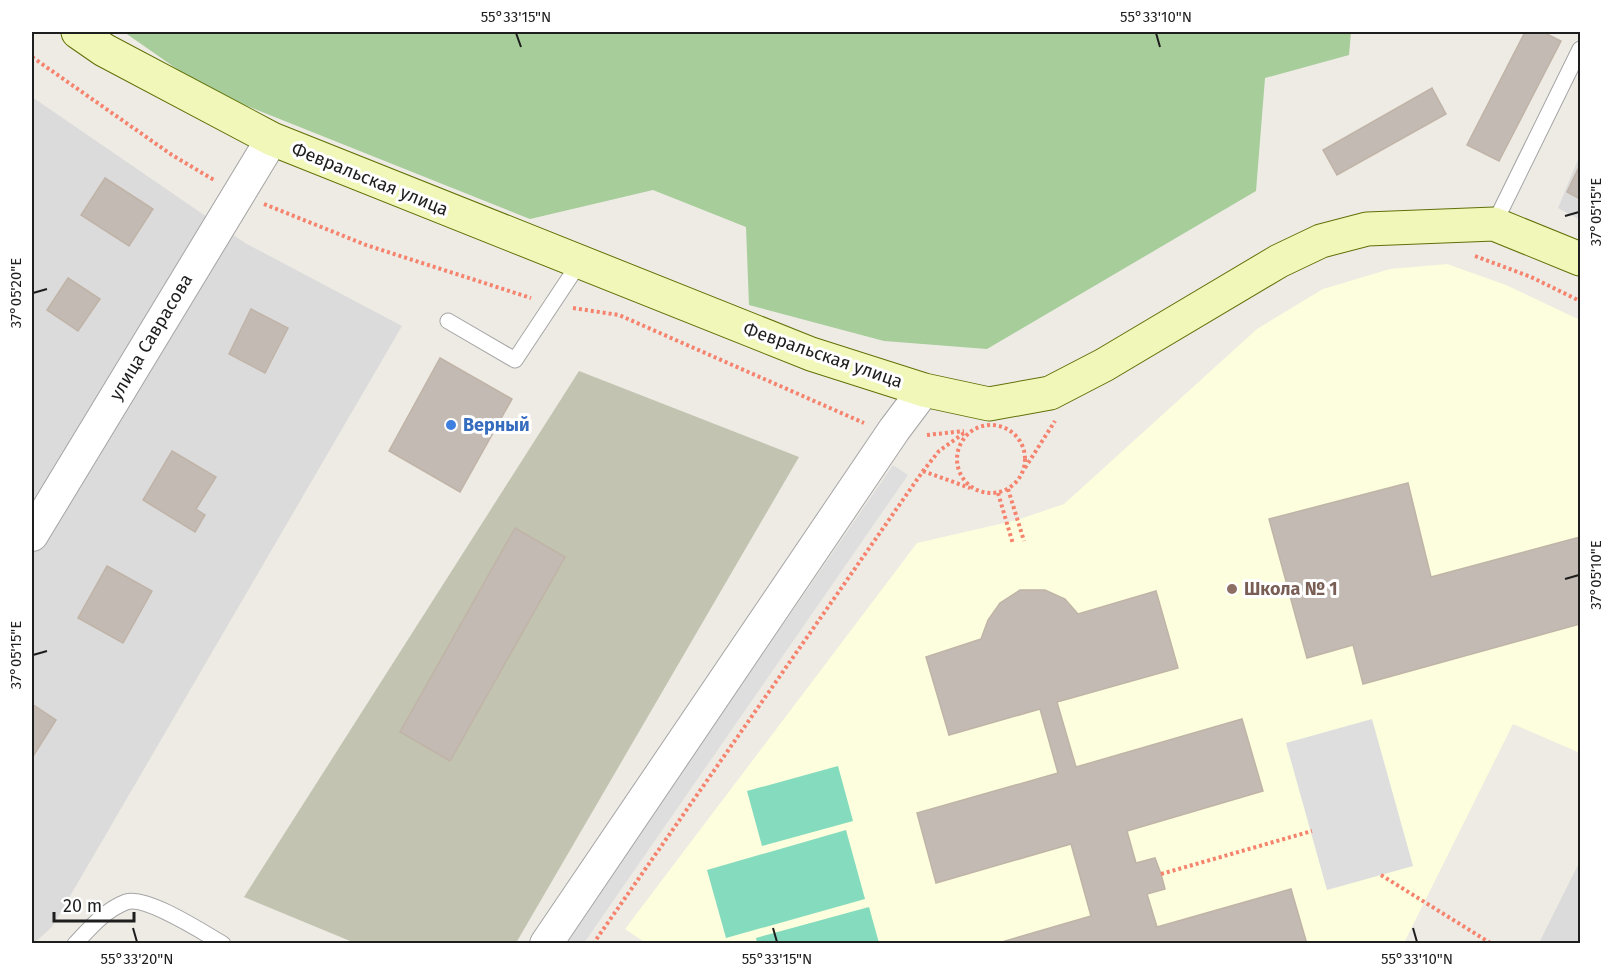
<svg xmlns="http://www.w3.org/2000/svg" width="1612" height="975" viewBox="0 0 1612 975" font-family="'Fira Sans',sans-serif">
<rect width="100%" height="100%" fill="#eeebe4"/>
<g fill="#dcdbdb">
<polygon points="32,97 245,243 402,326 52,927 33,944"/>
<polygon points="1580,155 1580,220 1558,208"/>
<polygon points="1580,861 1580,943 1539,943"/>
</g>
<polygon fill="#fcfedd" points="1447,264 1506,285 1580,320 1580,753 1513,724 1404,943 647,944 625,929 917,543 1017,520 1064,504 1257,329 1323,289 1390,269"/>
<polygon fill="#c2c3b0" points="579,371 799,457 516,943 355,943 244,897"/>
<polygon fill="#a6cd9a" points="124,32 1351,32 1349,55 1265,78 1256,191 987,349 884,341 749,305 746,227 653,190 530,219 207,90"/>
<g fill="#84dbbe">
<polygon points="838,766 853,821 762,846 747,791"/>
<polygon points="846,830 865,899 726,938 707,870"/>
<polygon points="869,907 879,943 757,943 756,938"/>
</g>
<g fill="#dedede">
<polygon points="893,465 908,475 584,943 563,944"/>
<polygon points="1372,719 1413,866 1327,890 1286,743"/>
</g>
<g fill="#c3bbb3" stroke="#c0b3a7" stroke-width="1.5">
<polygon points="1525,32 1543,32 1561,41 1499,161 1467,145"/>
<polygon points="1432,88 1446,114 1337,175 1323,150"/>
<polygon points="1580,165 1580,199 1567,192"/>
<polygon points="105,178 153,209 129,246 81,215"/>
<polygon points="68,278 100,299 78,331 47,310"/>
<polygon points="251,309 288,328 265,373 229,354"/>
<polygon points="440,358 512,399 460,492 389,451"/>
<polygon points="172,451 216,477 196,509 205,515 195,532 143,500"/>
<polygon points="1408,483 1431,577 1580,537 1580,624 1363,684 1353,645 1307,658 1269,519"/>
<polygon points="515,528 565,557 450,761 400,732"/>
<polygon points="107,566 152,591 123,643 78,618"/>
<polygon points="1020,590 1045,590 1065,599 1078,614 1156,591 1178,668 1057,702 1076,767 1242,719 1263,791 1127,831 1136,863 1155,858 1161,874 1165,889 1147,894 1157,927 1291,889 1307,944 995,944 1091,916 1071,844 936,883 917,813 1058,773 1040,709 949,735 926,657 981,639 988,620 1000,603"/>
<polygon points="32,704 56,720 32,758"/>
</g>
<g fill="none" stroke-linecap="round" stroke-linejoin="round">
<g stroke="#a5a5a5" stroke-width="17">
<g id="service">
<polyline points="1494,224 1580,49"/>
<polyline points="448,321 515,360 580,262"/>
<path d="M75,944c15,-16 30,-34 51,-42 20,-7 78,31 97,42"/>
</g>
</g>
<g stroke="#a5a5a5" stroke-width="34">
<g id="minor">
<polyline points="32,535 272,139"/>
<polyline points="546,944 894,430 924,390"/>
</g>
</g>
<g stroke="#607108" stroke-width="35">
<polyline id="secondary" points="78,32 104,50 272,139 811,354 924,390 989,404 1050,393 1104,365 1279,261 1321,241 1367,229 1494,224 1580,259"/>
</g>
<g stroke="#f5836e" stroke-width="4" stroke-dasharray="3 3" stroke-linecap="butt">
<polyline points="32,57 172,155 214,180"/>
<polyline points="264,204 366,245 531,298"/>
<polyline points="1475,256 1531,277 1580,301"/>
<polyline points="573,308 619,315 864,423"/>
<circle cx="991" cy="459" r="34"/>
<polyline points="927,435 964,431"/>
<polyline points="1025,468 1055,421"/>
<polyline points="923,471 970,488"/>
<polyline points="1008,489 1024,541"/>
<polyline points="998,493 1013,544"/>
<polyline points="1161,874 1312,831"/>
<polyline points="1381,875 1492,944"/>
<polyline points="593,944 923,471 939,451 964,433"/>
</g>
<use href="#service" stroke="#fff" stroke-width="15"/>
<use href="#minor" stroke="#fff" stroke-width="32"/>
<use href="#secondary" stroke="#f1f7b9" stroke-width="33"/>
</g>
<path fill="none" stroke="#1e1e1e" stroke-width="2" d="M516,33l5,14M1156,33l4,14M1565,216l14,-4M33,293l14,-4M1565,579l14,-4M33,655l14,-4M133,928l4,14M773,928l4,14M1413,928l4,14"/>
<circle fill="#3f7fe0" stroke="#fff" stroke-width="2" cx="451" cy="425" r="6"/>
<circle fill="#8d6e63" stroke="#fff" stroke-width="2" cx="1232" cy="589" r="6"/>
<g text-anchor="middle" stroke-width="6" stroke-linejoin="round" paint-order="stroke">
<g font-size="18" fill="#1e1e1e" stroke="#fff">
<text transform="translate(370 179) rotate(22)" y="6">Февральская улица</text>
<text transform="translate(151 337) rotate(-59)" y="6">улица Саврасова</text>
<text transform="translate(823 355) rotate(19)" y="6">Февральская улица</text>
</g>
<g font-size="18" font-weight="bold" fill="#366cbe" stroke="#fff" text-anchor="start">
<text x="463" y="431">Верный</text>
</g>
<g font-size="18" font-weight="bold" fill="#785e54" stroke="#fff" text-anchor="start">
<text x="1244" y="595">Школа № 1</text>
</g>
</g>
<rect width="1612" height="975" fill="none" stroke="#ffffff" stroke-width="66"/>
<path d="M54 912v9h80v-9" fill="none" stroke="#1e1e1e" stroke-width="3"/>
<text x="63" y="912" font-size="18" fill="#1e1e1e" stroke="#ffffff" stroke-width="4.5" paint-order="stroke">20 m</text>
<rect x="33" y="33" width="1546" height="909" fill="none" stroke="#1e1e1e" stroke-width="2"/>
<g font-size="15" text-anchor="middle" fill="#1e1e1e">
<text x="516" y="22">55°33'15"N</text>
<text x="1156" y="22">55°33'10"N</text>
<text transform="translate(1596 212) rotate(-90)" y="5">37°05'15"E</text>
<text transform="translate(16 293) rotate(-90)" y="5">37°05'20"E</text>
<text transform="translate(1596 575) rotate(-90)" y="5">37°05'10"E</text>
<text transform="translate(16 655) rotate(-90)" y="5">37°05'15"E</text>
<text x="137" y="964">55°33'20"N</text>
<text x="777" y="964">55°33'15"N</text>
<text x="1417" y="964">55°33'10"N</text>
</g>
</svg>
